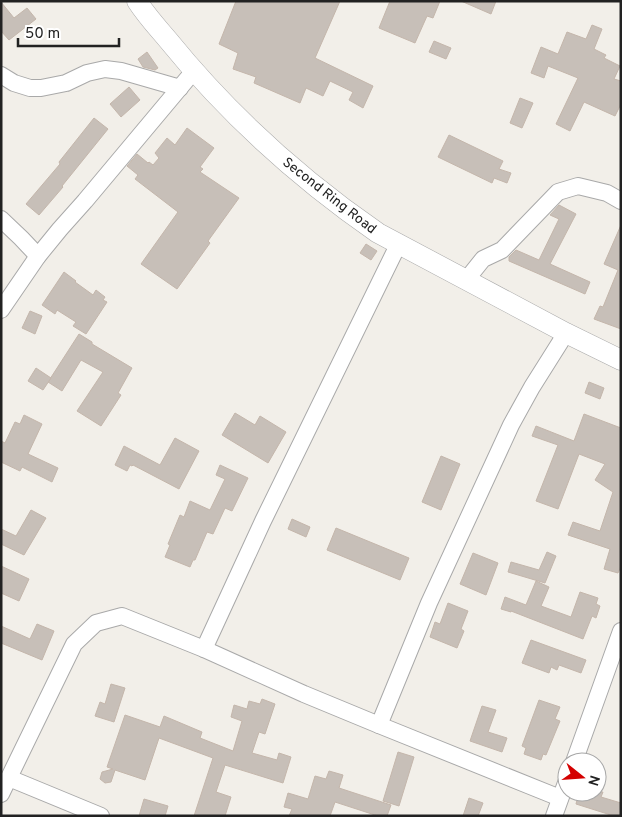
<svg xmlns="http://www.w3.org/2000/svg" width="622" height="817" viewBox="0 0 622 817" font-family="Overpass,sans-serif">
<rect width="100%" height="100%" fill="#f2efe9"/>
<g fill="#c7bfb8" stroke="#c4b6ab">
<polygon points="236,1 340,1 315,58 373,86 363,108 349,100 353,92 330,81 323,96 306,88 300,103 254,83 256,77 233,69 238,53 219,44"/>
<polygon points="390,1 440,1 433,18 427,16 415,43 379,28"/>
<polygon points="461,1 496,1 491,14"/>
<polygon points="1,2 14,18 27,8 36,19 9,40 1,31"/>
<polygon points="592,25 602,29 594,49 606,55 604,58 620,66 614,79 621,81 621,104 615,116 584,102 570,131 556,124 578,78 548,66 544,78 531,73 541,47 558,54 567,32 586,39"/>
<polygon points="434,41 451,48 446,59 429,52"/>
<polygon points="147,52 158,68 155,70 143,67 138,59"/>
<polygon points="129,87 140,100 121,117 110,104"/>
<polygon points="520,98 533,103 522,128 510,123"/>
<polygon points="94,118 108,129 62,186 63,187 39,215 26,204 60,164 59,162"/>
<polygon points="187,128 214,148 200,167 203,169 200,172 239,198 208,241 210,243 177,289 141,264 178,212 135,179 138,175 127,166 137,154 148,163 149,162 153,165 159,158 155,153 167,138 175,145"/>
<polygon points="449,135 503,161 499,169 511,173 507,183 494,178 492,183 438,157"/>
<polygon points="559,205 576,214 550,264 590,282 585,294 509,261 509,257 516,250 539,260 559,219 550,215"/>
<polygon points="621,225 621,329 594,319 600,306 603,307 618,270 604,264"/>
<polygon points="366,244 377,251 371,260 360,253"/>
<polygon points="64,272 76,281 75,282 93,295 96,290 105,297 103,300 107,302 86,334 73,326 76,322 57,310 55,314 42,305"/>
<polygon points="30,311 42,316 35,334 22,328"/>
<polygon points="79,334 92,342 92,344 132,368 118,393 121,395 101,426 77,411 103,372 81,360 62,391 48,382"/>
<polygon points="36,368 51,378 43,390 28,381"/>
<polygon points="589,382 604,388 600,399 585,393"/>
<polygon points="235,413 255,425 260,416 286,432 268,463 222,435"/>
<polygon points="584,414 621,428 621,566 618,573 604,569 610,549 568,535 573,522 600,531 613,492 595,480 605,464 579,454 558,509 536,501 558,445 532,436 536,426 574,441"/>
<polygon points="24,415 42,424 28,454 58,468 52,482 22,467 20,471 1,462 1,441 5,443 15,422 20,424"/>
<polygon points="175,438 199,451 179,489 133,465 132,466 130,465 127,471 115,465 124,446 160,465"/>
<polygon points="441,456 460,464 441,510 422,502"/>
<polygon points="220,465 248,478 232,511 225,508 213,534 207,532 195,560 193,560 190,567 165,557 170,545 168,544 180,515 184,517 190,501 210,510 225,479 216,475"/>
<polygon points="31,510 46,518 24,555 1,544 1,529 16,536"/>
<polygon points="292,519 310,527 306,537 288,529"/>
<polygon points="336,528 409,558 400,580 327,550"/>
<polygon points="547,552 556,556 545,583 508,572 511,562 539,570"/>
<polygon points="473,553 498,563 486,595 460,584"/>
<polygon points="1,566 29,579 19,601 1,593"/>
<polygon points="536,581 549,587 541,606 571,617 580,592 598,598 596,604 600,606 596,618 592,616 583,639 511,611 511,612 501,609 505,597 526,605"/>
<polygon points="448,603 468,611 461,629 464,631 457,648 430,637 435,622 440,624"/>
<polygon points="37,624 54,631 42,660 1,643 1,626 30,639"/>
<polygon points="531,640 586,660 581,673 559,665 557,670 551,667 549,673 522,663"/>
<polygon points="111,684 125,688 114,722 95,716 100,702 105,704"/>
<polygon points="262,699 275,704 265,734 259,732 252,753 277,760 279,753 291,757 283,783 225,765 216,792 231,797 225,816 194,816 213,758 159,738 145,780 115,770 111,782 105,783 100,779 102,772 113,769 107,767 125,715 160,727 164,716 202,732 200,738 233,751 242,721 231,717 234,705 247,709 249,701 260,704"/>
<polygon points="539,700 560,707 555,719 560,721 546,755 543,754 541,760 524,754 526,748 522,746"/>
<polygon points="482,706 496,710 488,732 507,738 502,752 470,741"/>
<polygon points="398,752 414,757 399,806 383,801"/>
<polygon points="329,771 343,775 339,788 391,805 387,816 378,816 335,802 330,816 289,816 292,809 284,807 288,793 308,799 315,776 326,779"/>
<polygon points="579,792 603,792 601,797 621,803 621,816 614,816 576,804"/>
<polygon points="469,798 483,803 478,816 463,816"/>
<polygon points="144,799 168,806 165,816 139,816"/>
</g>
<g fill="none" stroke-linecap="round" stroke-linejoin="round">
<g stroke="#a9a9a9" stroke-width="18">
<g id="minor">
<polyline points="1,75 14,83 30,88 41,88 66,83 87,73 105,69 121,71 180,88"/>
<polyline points="1,219 21,238 38,256"/>
<polyline points="467,279 483,259 502,250 558,192 578,186 607,193 621,201"/>
<polyline points="1,310 38,256 60,229 85,201 193,72"/>
<polyline points="204,649 263,521 399,243"/>
<polyline points="379,725 429,603 511,425 532,387 566,333"/>
<polyline points="574,762 621,631"/>
<polyline points="9,778 101,816"/>
<polyline points="1,794 74,644 96,623 122,616 204,649 304,694 379,725 560,798"/>
<polyline points="554,816 567,780"/>
</g>
</g>
<g stroke="#a9a9a9" stroke-width="21">
<path id="tertiary" d="M137,1c9,14 20,26 31,39 60,74 132,139 210,193l188,100 55,27"/>
</g>
<use href="#minor" stroke="#fff" stroke-width="16"/>
<use href="#tertiary" stroke="#fff" stroke-width="20"/>
</g>
<g text-anchor="middle" stroke-width="5" stroke-linejoin="round" paint-order="stroke">
<g font-size="14" fill="#222" stroke="#fff">
<text transform="translate(330 195) rotate(38)" y="5">Second Ring Road</text>
</g>
</g>
<rect width="622" height="817" fill="none" stroke="#222222" stroke-width="5"/>
<g transform="translate(582 777) rotate(107)"><circle r="24" fill="#ffffff" stroke="#a7a7a7"/>
<path d="M0-4L9 19L0 12L-9 19Z" fill="#d40000"/>
<text y="-8" font-size="14" font-weight="bold" text-anchor="middle" fill="#222222">N</text>
</g>
<path d="M18 38v8h101v-8" fill="none" stroke="#222222" stroke-width="2.5"/>
<text x="25" y="38" font-size="15" fill="#222222" stroke="#ffffff" stroke-width="4" paint-order="stroke">50 m</text>
</svg>
